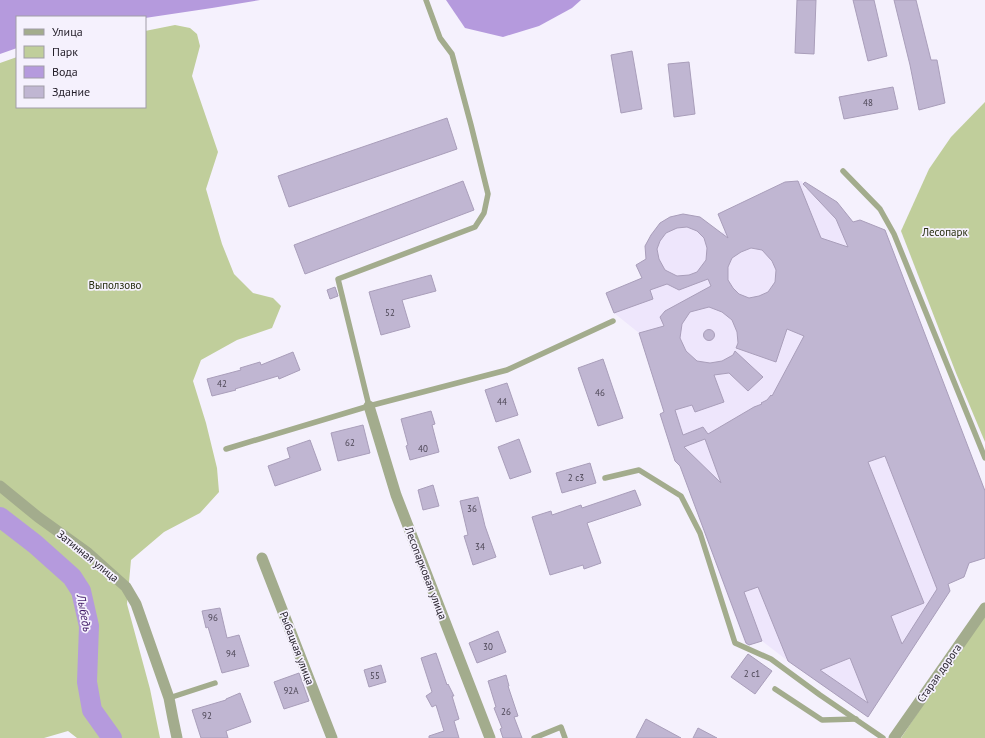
<svg xmlns="http://www.w3.org/2000/svg" width="985" height="738" viewBox="0 0 985 738" font-family="'PT Sans',sans-serif">
<rect width="100%" height="100%" fill="#f5f1fd"/>
<polygon fill="#eee6fc" points="802,181 805,189 820,191 837,202 853,222 860,220 885,230 985,491 985,558 970,563 964,577 948,584 950,591 868,717 788,661 762,641 746,646 680,466 675,461 660,414 664,412 639,333 614,313 606,293 642,278 636,265 646,259 651,235 660,223 670,217 683,214 700,217 718,235 725,231 718,214 785,182"/>
<g fill="#c0ce9b">
<polygon points="175,25 190,28 197,34 200,46 192,76 218,152 206,189 222,244 234,274 253,293 273,298 281,306 272,328 237,340 201,360 193,381 206,423 217,468 219,492 200,513 164,532 131,560 127,604 150,689 160,738 77,738 68,731 44,738 0,738 0,63 17,57 17,107 145,107 145,31"/>
<polygon points="985,102 985,442 956,373 901,231 929,169 951,137"/>
<polygon points="985,611 985,738 901,738"/>
</g>
<g fill="#b59add">
<polygon points="0,0 260,0 212,8 145,18 17,17 17,48 0,54"/>
<polygon points="446,0 581,0 572,8 539,26 503,37 465,28"/>
</g>
<g fill="none" stroke-linecap="round" stroke-linejoin="round">
<polyline stroke="#b59add" stroke-width="20" points="0,517 35,544 72,577 81,591 89,626 87,682 92,710 112,738"/>
</g>
<g fill="#c0b6d2" stroke="#a99eba" fill-rule="evenodd">
<polygon points="797,0 816,0 814,54 795,53"/>
<polygon points="853,0 874,0 887,56 868,61"/>
<polygon points="894,0 916,0 931,60 937,60 945,103 919,110 910,65"/>
<polygon points="632,51 642,109 621,113 611,55"/>
<polygon points="689,62 695,114 674,117 668,64"/>
<polygon points="893,87 898,109 844,119 839,97"/>
<polygon points="447,118 457,149 289,207 278,176"/>
<polygon points="463,181 474,210 305,274 294,245"/>
<path d="M798,181l23,57 27,9 -12,-28 -33,-35 2,-2 32,20 16,20 7,-2 25,10 100,261v67l-16,5 -5,14 -16,7 2,7 -82,126 -80,-56 -30,-74 -14,5 18,49 -13,4 -3,-2 -66,-177 -5,-5 -15,-47 4,-2 -25,-79 25,-7 -4,-9 5,-6 46,-25 -3,-7 -29,11 -12,-6 -17,6 3,9 -39,14 -8,-20 36,-15 -6,-13 10,-6 -1,-13 6,-11 9,-12 10,-6 13,-3 17,3 28,21 -10,-24 67,-32zM687,227l10,4 7,7 3,10 -1,12 -9,12 -8,3 -12,1 -12,-6 -6,-11 -2,-10 3,-8 6,-8 11,-5zM751,248l11,2 10,11 4,9 -1,12 -7,10 -9,4 -10,2 -10,-4 -6,-6 -5,-8v-13l4,-9 9,-6zM709,307l13,5 10,8 5,12 1,11 -2,5 40,14 11,-33 17,7 -32,60 -1,-1 -4,5 -6,3 1,1 -8,3 -46,27 -5,-7 -20,8 -8,-25 17,-5 3,7 29,-10 -10,-27 15,-2 19,18 15,-14 -28,-26 -2,4 -11,6 -12,2 -13,-2 -11,-10 -6,-13 2,-14 8,-12zM705,439l16,44 -37,-36zM885,456l52,133 -35,55 -11,-28 33,-13 -56,-141zM850,658l18,45 -48,-33z"/>
<polygon points="431,275 436,291 402,300 410,327 381,335 369,292"/>
<polygon points="335,287 338,296 330,299 327,290"/>
<circle cx="709" cy="335" r="5.5"/>
<polygon points="293,352 300,370 279,379 278,376 235,389 236,390 212,396 207,379 241,370 240,368 260,362 261,365"/>
<polygon points="603,359 623,418 598,426 578,368"/>
<polygon points="507,383 518,415 496,422 485,390"/>
<polygon points="431,411 435,424 432,425 439,452 410,460 406,446 408,445 401,419"/>
<polygon points="363,425 370,453 338,461 331,433"/>
<polygon points="519,439 531,472 510,479 498,447"/>
<polygon points="310,440 321,470 275,486 268,466 290,458 287,448"/>
<polygon points="590,463 596,483 562,493 556,473"/>
<polygon points="433,485 439,506 423,510 418,490"/>
<polygon points="635,490 641,505 587,523 601,563 584,569 583,565 550,575 532,517 551,511 552,515 581,505 582,508"/>
<polygon points="478,497 485,526 496,557 473,565 464,536 468,535 460,501"/>
<polygon points="220,608 227,638 239,635 249,666 222,673 208,627 206,628 202,611"/>
<polygon points="498,631 506,652 477,663 469,643"/>
<polygon points="436,653 447,685 448,684 454,696 452,696 459,719 454,721 459,738 429,738 429,736 444,731 436,705 432,707 426,696 432,692 421,658"/>
<polygon points="748,654 772,671 755,694 731,677"/>
<polygon points="381,665 386,682 369,687 364,670"/>
<polygon points="299,673 309,701 284,709 274,682"/>
<polygon points="506,675 509,686 508,686 518,716 514,717 522,738 503,738 500,729 502,728 494,708 496,707 488,681"/>
<polygon points="240,693 251,722 226,731 228,738 201,738 192,710 226,700 226,699"/>
<polygon points="646,719 681,738 636,738"/>
<polygon points="698,728 717,738 693,738"/>
</g>
<g fill="none" stroke-linecap="round" stroke-linejoin="round">
<g stroke="#a3ac8d" stroke-width="5.5">
<polyline points="843,171 880,209 894,234 985,458"/>
<polyline points="369,406 338,279 475,227 484,213 488,194 471,125 452,54 440,38 426,0"/>
<polyline points="226,449 369,406 507,370 613,321"/>
<polyline points="605,478 639,470 681,496 700,533 735,643 771,659 820,695 883,738"/>
<polyline points="775,689 822,720 856,719"/>
<polyline points="169,698 215,683"/>
<polyline points="534,738 561,727 565,738"/>
</g>
<g stroke="#a3ac8d" stroke-width="11">
<polyline points="369,406 396,495 490,738"/>
<polyline points="0,486 38,517 88,553 126,587 136,604 169,698 173,719 177,738"/>
<polyline points="262,558 332,738"/>
<polyline points="894,738 985,608"/>
</g>
</g>
<g text-anchor="middle" stroke-width="3.5" stroke-linejoin="round" paint-order="stroke">
<g font-size="9" fill="#4a4453">
<text x="868" y="106">48</text>
<text x="390" y="316">52</text>
<text x="222" y="387">42</text>
<text x="600" y="396">46</text>
<text x="502" y="405">44</text>
<text x="350" y="446">62</text>
<text x="423" y="452">40</text>
<text x="576" y="481">2 с3</text>
<text x="472" y="512">36</text>
<text x="480" y="550">34</text>
<text x="213" y="621">96</text>
<text x="488" y="650">30</text>
<text x="231" y="657">94</text>
<text x="752" y="677">2 с1</text>
<text x="375" y="679">55</text>
<text x="291" y="694">92А</text>
<text x="506" y="715">26</text>
<text x="207" y="719">92</text>
</g>
<g font-size="11" fill="#272e0f" stroke="#f5f1fd">
<text x="945" y="236">Лесопарк</text>
<text x="115" y="289">Выползово</text>
</g>
<g font-size="11" fill="#231e29" stroke="#f5f1fd">
<text transform="translate(88 556) rotate(39)" y="4">Затинная улица</text>
<text transform="translate(426 573) rotate(69)" y="4">Лесопарковая улица</text>
<text transform="translate(297 648) rotate(69)" y="4">Рыбацкая улица</text>
<text transform="translate(939 673) rotate(-55)" y="4">Старая дорога</text>
</g>
<g font-size="12" font-style="italic" fill="#3f1865" stroke="#f5f1fd">
<text transform="translate(84 613) rotate(80)" y="4">Лыбедь</text>
</g>
</g>
<rect x="16" y="16" width="130" height="92" fill="#f5f1fd" stroke="#a19da8"/>
<rect x="24" y="29" width="20" height="6" fill="#a3ac8d" stroke="#a19da8"/>
<text x="52" y="36" font-size="12" fill="#231e29">Улица</text>
<rect x="24" y="46" width="20" height="12" fill="#c0ce9b" stroke="#a19da8"/>
<text x="52" y="56" font-size="12" fill="#231e29">Парк</text>
<rect x="24" y="66" width="20" height="12" fill="#b59add" stroke="#a19da8"/>
<text x="52" y="76" font-size="12" fill="#231e29">Вода</text>
<rect x="24" y="86" width="20" height="12" fill="#c0b6d2" stroke="#a19da8"/>
<text x="52" y="96" font-size="12" fill="#231e29">Здание</text>
</svg>
